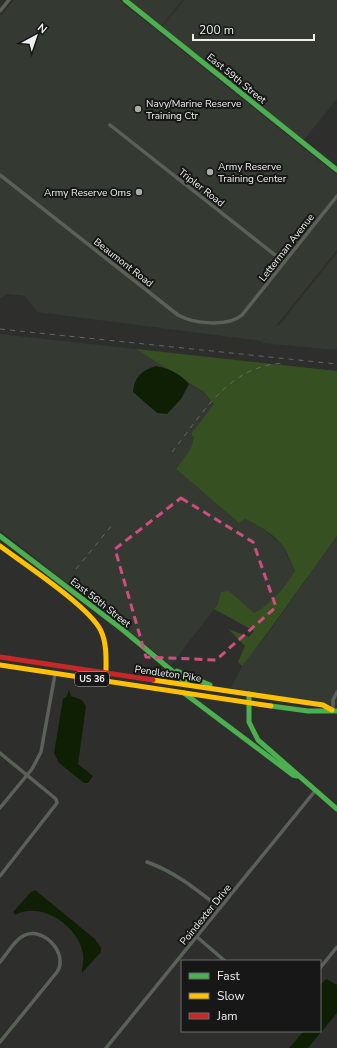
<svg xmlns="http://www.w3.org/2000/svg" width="337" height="1048" viewBox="0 0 337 1048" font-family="'Nunito Sans',sans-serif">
<rect width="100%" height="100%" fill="#2e2f2d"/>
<g fill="#343931">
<polygon points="14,0 119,0 337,175 337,250 276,326 280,324 337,253 337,350 262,343 265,338 262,341 37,312 25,296 8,294 0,298 0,17"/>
<polygon points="127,0 182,0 161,27"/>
<polygon points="184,0 337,0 337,99 303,141 162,27"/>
<polygon points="0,334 136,349 204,392 214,404 191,434 194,437 191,448 176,469 239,523 245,519 258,525 283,546 295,572 288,583 270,603 254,613 247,607 218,604 171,665 0,530"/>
<polygon points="337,536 337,706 231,688 244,662 269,632"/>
</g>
<path fill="#365022" d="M136,349l201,22v165l-69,96 -26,34 -4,-4 7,-16 -17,-17 21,8 5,-6 -40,-22 4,-5 3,-12 8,-1 25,22c18,-10 30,-24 41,-42 -4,-8 -7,-18 -12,-25 -9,-12 -25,-21 -38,-27l-6,4 -63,-54 15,-21 3,-11 -3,-3 23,-30 -10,-12z"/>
<g fill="#0f1f04">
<path d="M156,366c14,3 23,7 33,18l-8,15 -14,15 -10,-1 -24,-21c1,-15 9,-22 23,-26z"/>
<polygon points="69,690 71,696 82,700 86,706 78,764 93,776 88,783 84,783 59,763 54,753 63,699 67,696"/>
<path d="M35,890l60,49 6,9v4l-19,21c0,-6 2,-13 1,-19 -4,-27 -41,-54 -68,-39l-2,-3 18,-20z"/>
<polygon points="326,979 337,985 337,1013 308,1048 289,1048 304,1031 320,1031 320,985"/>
</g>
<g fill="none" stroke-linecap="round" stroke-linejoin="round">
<g stroke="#5b6058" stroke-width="3.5">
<polyline points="0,11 9,0"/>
<polyline points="110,125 284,262"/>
<path d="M0,175l178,140c16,9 50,12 64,0l95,-119"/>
<polyline points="333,710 333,700 337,692"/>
<polyline points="0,753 56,799 57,803 0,876"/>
<polyline points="0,808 32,769 41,752 55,674"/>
<path d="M147,862c28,10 49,27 73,46"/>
<polyline points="197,937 225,961"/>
<path d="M0,962c7,-8 15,-23 25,-27 19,-8 44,19 32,37l-57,70"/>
<polyline points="320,968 337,947"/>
<polyline points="106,1048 315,791"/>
</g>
<g stroke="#4caf50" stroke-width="5">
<polyline points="125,0 337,170"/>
<polyline points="0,536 123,630 189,685"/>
<polyline points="177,671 210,685"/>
<polyline points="184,693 293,775 297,776"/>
<polyline points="249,694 249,722 258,740 337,809"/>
<polyline points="271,706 308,711 337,711"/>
</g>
<g stroke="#ffc107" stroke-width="5">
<path d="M0,546c24,18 90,61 101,85 6,13 5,28 5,42"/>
<polyline points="0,665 271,706"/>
<polyline points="153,680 323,705 332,710"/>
</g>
<polyline stroke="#c62828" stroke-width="5" points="0,657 153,680"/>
<g stroke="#656763" stroke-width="1" stroke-dasharray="5 5" stroke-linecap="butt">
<polyline points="0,329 337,364"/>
<path d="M172,452c32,-40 56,-86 112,-89"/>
<polyline points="76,569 113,524"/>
</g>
</g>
<path fill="none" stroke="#cd4e80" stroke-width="3" stroke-dasharray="8 5" stroke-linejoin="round" d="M181,498l72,44 23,65 -60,53 -70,-3 -31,-108z"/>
<g fill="#abacaa" stroke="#161716" stroke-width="1.5">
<circle cx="138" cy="109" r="4"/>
<circle cx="210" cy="172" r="4"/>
<circle cx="139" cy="192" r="4"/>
</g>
<g text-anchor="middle" stroke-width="4" stroke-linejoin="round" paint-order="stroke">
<rect fill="#161716" stroke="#aeafad" stroke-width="1" x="75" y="672" width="34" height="14" rx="3"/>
<g font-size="9" font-weight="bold" fill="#eff0ee">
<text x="92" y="682">US 36</text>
</g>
<g font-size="10" fill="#eff0ee" stroke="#161716">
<text transform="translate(237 78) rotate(39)" y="4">East 59th Street</text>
<text transform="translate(202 187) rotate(38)" y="4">Tripler Road</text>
<text transform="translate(286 247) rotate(-52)" y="4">Letterman Avenue</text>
<text transform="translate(124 262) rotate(38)" y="4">Beaumont Road</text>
<text transform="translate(101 602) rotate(38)" y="4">East 56th Street</text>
<text transform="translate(168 673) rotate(8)" y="4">Pendleton Pike</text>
<text transform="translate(205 914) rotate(-51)" y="4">Poindexter Drive</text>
</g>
<g font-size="10" fill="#eff0ee" stroke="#161716" text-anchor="start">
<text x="146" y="107">Navy/Marine Reserve<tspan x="146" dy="12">Training Ctr</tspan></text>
<text x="218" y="170">Army Reserve<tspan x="218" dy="12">Training Center</tspan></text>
<text x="131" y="196" text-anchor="end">Army Reserve Oms</text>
</g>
</g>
<rect x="181" y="960" width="140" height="72" fill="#161716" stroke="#6d6e6c"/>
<rect x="189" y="973" width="20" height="6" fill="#4caf50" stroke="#6d6e6c"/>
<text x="217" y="980" font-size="12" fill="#eff0ee">Fast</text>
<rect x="189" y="993" width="20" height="6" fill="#ffc107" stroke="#6d6e6c"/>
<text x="217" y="1000" font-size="12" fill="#eff0ee">Slow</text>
<rect x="189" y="1013" width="20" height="6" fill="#c62828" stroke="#6d6e6c"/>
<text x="217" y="1020" font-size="12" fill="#eff0ee">Jam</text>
<g transform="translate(36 36) rotate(40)" stroke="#161716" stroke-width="3" paint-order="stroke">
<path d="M0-3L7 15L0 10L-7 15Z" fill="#eff0ee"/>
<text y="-6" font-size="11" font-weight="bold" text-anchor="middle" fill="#eff0ee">N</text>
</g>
<path d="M193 34v6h121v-6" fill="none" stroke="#eff0ee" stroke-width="2"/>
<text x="199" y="34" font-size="12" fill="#eff0ee" stroke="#161716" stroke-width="3" paint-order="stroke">200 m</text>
</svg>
